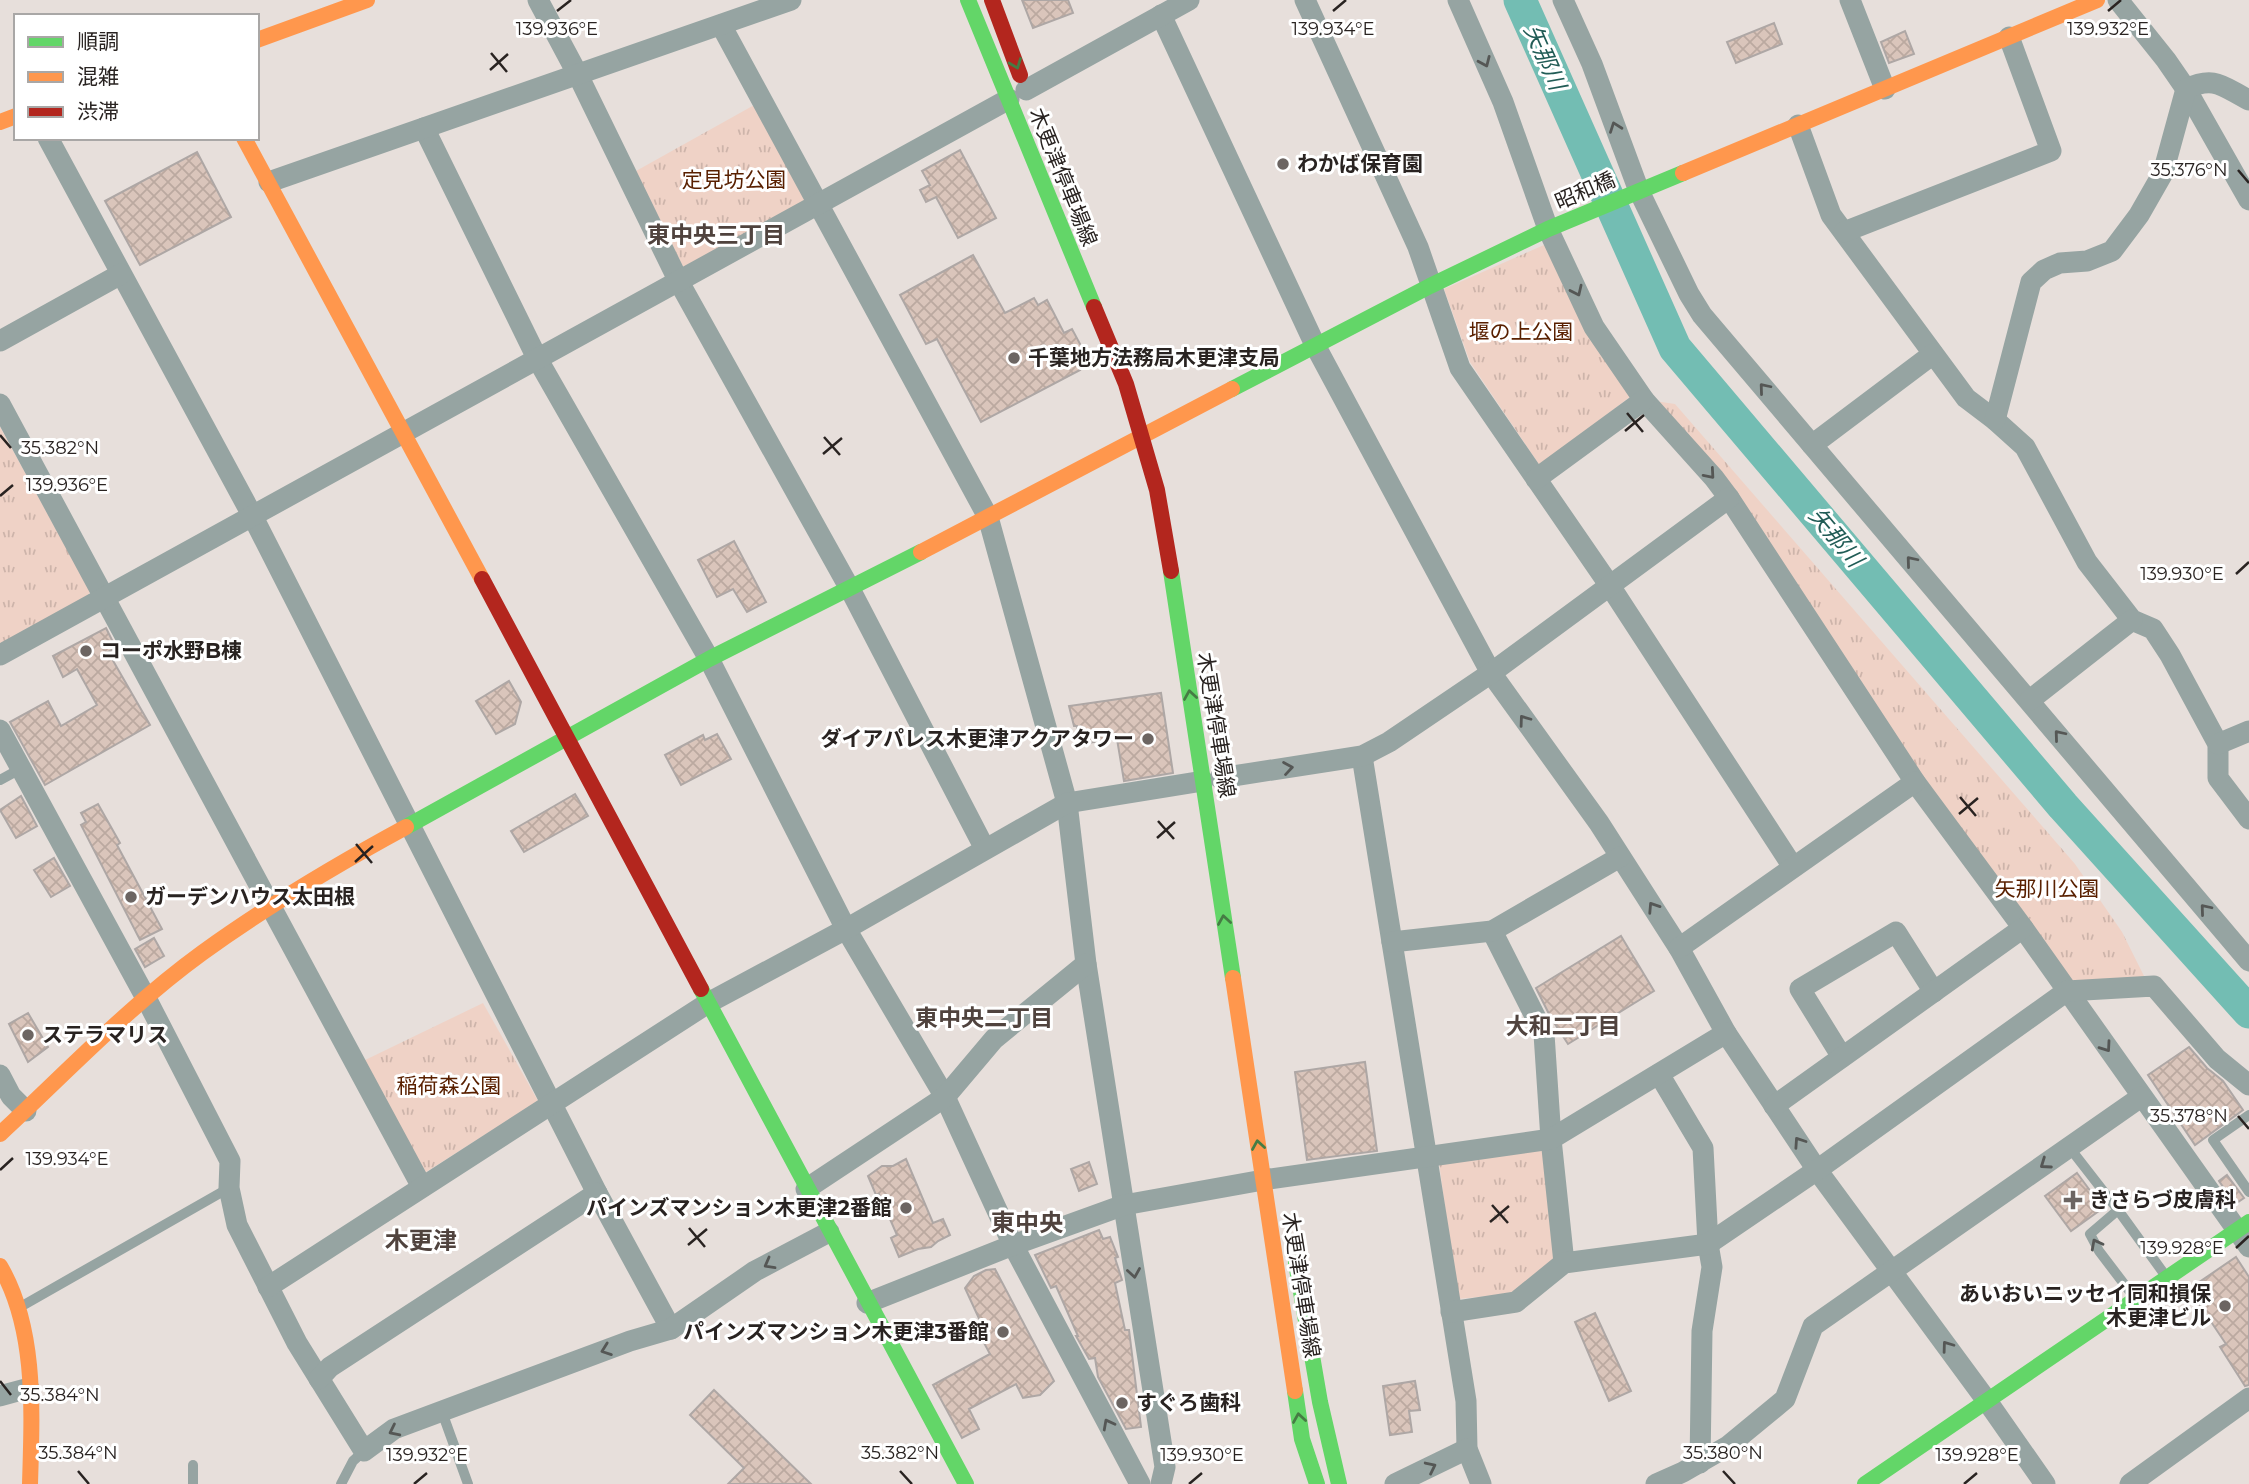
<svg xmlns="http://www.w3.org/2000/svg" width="2249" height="1484" viewBox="0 0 2249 1484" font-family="Montserrat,'Noto Sans JP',sans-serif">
<defs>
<pattern id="grass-tufts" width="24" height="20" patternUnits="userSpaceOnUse" patternTransform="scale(1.75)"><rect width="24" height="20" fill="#efd2c6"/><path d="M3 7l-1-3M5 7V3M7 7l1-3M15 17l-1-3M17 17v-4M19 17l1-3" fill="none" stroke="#cdb4aa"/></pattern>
<pattern id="building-cross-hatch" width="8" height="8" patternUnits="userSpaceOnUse" patternTransform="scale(1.75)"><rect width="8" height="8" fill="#dac5bb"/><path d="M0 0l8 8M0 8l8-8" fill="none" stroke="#bba9a0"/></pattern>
</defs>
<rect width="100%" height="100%" fill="#e7dfdb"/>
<g fill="url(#grass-tufts)">
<polygon points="756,104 812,201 685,271 636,171"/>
<polygon points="1544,245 1631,396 1540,466 1470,362 1444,289"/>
<polygon points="1648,400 1675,404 2075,864 2122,932 2147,982 2069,984"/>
<polygon points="0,427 90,591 88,597 0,645"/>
<polygon points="483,1003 538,1101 423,1174 361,1062"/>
<polygon points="1548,1144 1556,1259 1511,1294 1457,1299 1439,1162"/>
</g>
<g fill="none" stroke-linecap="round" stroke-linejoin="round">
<polyline stroke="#73bdb3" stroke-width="33" points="1520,0 1675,348 2063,806 2249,1012"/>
</g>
<g fill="url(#building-cross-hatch)" stroke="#aea7a5" stroke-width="2">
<polygon points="1022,0 1068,0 1073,13 1033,28"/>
<polygon points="1774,23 1782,44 1736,63 1727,42"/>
<polygon points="1905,31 1914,54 1889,63 1881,42"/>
<polygon points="960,150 996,218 958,238 936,197 926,202 920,190 930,185 922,171"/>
<polygon points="197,152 231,217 140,265 105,201"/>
<polygon points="973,255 1005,313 1034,298 1038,305 1047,300 1064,333 1072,329 1086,355 1075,361 1080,370 981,422 937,339 926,344 900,295"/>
<polygon points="734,541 766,602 747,612 733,589 717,597 698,560"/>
<polygon points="106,628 116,648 108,652 150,725 45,785 10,722 48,701 61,726 97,705 77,669 63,677 53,656"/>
<polygon points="509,681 521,702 515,724 496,734 476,701"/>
<polygon points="1161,693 1173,773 1124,781 1117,739 1080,744 1077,726 1074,726 1069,706"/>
<polygon points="717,734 731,759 681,785 665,755 703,735 705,740"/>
<polygon points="575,794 588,816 524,852 511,831"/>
<polygon points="21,796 37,826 16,838 0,810"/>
<polygon points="98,804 120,843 117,845 162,929 140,940 81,825 86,822 81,813"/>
<polygon points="54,858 70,886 51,897 34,870"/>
<polygon points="1621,936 1654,991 1568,1044 1551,1018 1536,988"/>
<polygon points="154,938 164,956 145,967 135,949"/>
<polygon points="28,1013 48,1047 28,1062 9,1024"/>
<polygon points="2189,1047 2207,1068 2223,1081 2243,1110 2195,1145 2148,1075"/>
<polygon points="1365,1062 1377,1151 1307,1160 1295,1072"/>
<polygon points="906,1159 933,1223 943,1219 950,1235 938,1241 931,1247 918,1249 899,1257 891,1238 897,1235 879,1194 876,1195 868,1176 882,1166 893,1166"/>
<polygon points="1089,1162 1097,1184 1079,1191 1071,1169"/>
<polygon points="2077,1173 2103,1208 2071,1231 2045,1196"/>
<polygon points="2227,1175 2244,1198 2235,1204 2219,1181"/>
<polygon points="1099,1230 1103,1239 1110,1237 1118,1257 1115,1258 1122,1280 1115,1283 1125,1330 1129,1330 1141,1427 1126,1429 1098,1377 1095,1358 1089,1359 1076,1336 1078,1336 1056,1286 1051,1288 1035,1255"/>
<polygon points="2236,1257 2249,1277 2249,1385 2245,1386 2220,1347 2226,1344 2189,1289"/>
<polygon points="995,1269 1054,1381 1040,1395 1023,1398 1016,1384 969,1409 979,1429 962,1438 933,1385 990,1354 976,1328 982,1325 965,1288 974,1276 986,1270"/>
<polygon points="1595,1313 1631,1391 1609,1401 1575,1322"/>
<polygon points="1415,1381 1420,1410 1409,1411 1412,1432 1390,1435 1383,1386"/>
<polygon points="714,1390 811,1484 728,1484 744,1468 690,1415"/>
</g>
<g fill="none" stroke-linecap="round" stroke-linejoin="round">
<g stroke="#96a4a2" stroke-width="10">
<polyline points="0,780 22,768"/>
<polyline points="2249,1115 2213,1140 2249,1192"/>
<polyline points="2069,1147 2118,1210"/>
<polyline points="2134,1297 2099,1251 2090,1234 2118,1210 2165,1275"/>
<polyline points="22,1306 229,1188"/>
<polyline points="442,1412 468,1484"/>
<polyline points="193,1465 193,1484"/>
<polyline points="341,1484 353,1461 364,1451"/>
</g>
<g stroke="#96a4a2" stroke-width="21">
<polyline points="538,0 578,75 679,282 850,589 985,849"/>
<polyline points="1305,0 1418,247 1460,368 1610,586 1793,867"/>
<polyline points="1458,0 1503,102 1548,229 1594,327 1644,400 1714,478 1729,498 1915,782 2023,928 2249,1247"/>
<polyline points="1563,0 1592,64 1639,191 1689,294 1702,315 2249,961"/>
<polyline points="1850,0 1885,89"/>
<polyline points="2118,0 2166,60 2186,89 2249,200"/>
<polyline points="1161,15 1316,347 1491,673 1599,823 1679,948 1726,1033 1817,1170 1987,1401 2045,1484"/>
<polyline points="721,25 988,517 1067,803 1086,964 1165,1467 1161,1484"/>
<polyline points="1026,90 1189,0"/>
<polyline points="1798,125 1831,215 1966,398 1995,420 2025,447 2087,562 2132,620 2153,629 2170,655 2218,744 2218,778 2249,819"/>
<polyline points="424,128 538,360 709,659 846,929 945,1097 1013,1245 1140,1484"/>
<polyline points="48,138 252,515 597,1193 671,1329"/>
<polyline points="269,182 791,0"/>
<polyline points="1844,232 2051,151 2009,37"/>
<polyline points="0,341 121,274"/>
<polyline points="0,404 422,1187"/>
<path d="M1995,420l36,-138 13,-12 16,-7 27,-2 25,-10 27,-36 24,-42 23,-84c29,-14 37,-2 63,11"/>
<polyline points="1812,445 1933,354"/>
<polyline points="1536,479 1644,400"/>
<polyline points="0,655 1009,99"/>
<polyline points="2030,700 2132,620"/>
<polyline points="0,730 146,998 230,1161 229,1188 237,1225 297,1343 364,1451 394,1429 630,1341 671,1329 755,1271 829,1232"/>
<polyline points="2218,744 2249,731"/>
<polyline points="1362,756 1466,1401 1467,1449 1481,1484"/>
<polyline points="1220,778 1362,756 1389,742 1491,673 1729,498"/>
<polyline points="1492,931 1544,1034 1551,1139 1564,1263"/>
<polyline points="1392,942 1492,931 1620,857"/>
<polyline points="1679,948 1915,782"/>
<polyline points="1842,1057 1800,989 1896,932 1934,992"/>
<polyline points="1659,1074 1703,1148 1708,1244 1712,1267 1702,1331 1700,1463"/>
<polyline points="0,1075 11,1096 26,1111"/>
<polyline points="1774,1106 2023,928"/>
<polyline points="806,1189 945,1097 994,1039 1086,964"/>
<polyline points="268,1287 708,1003 846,929 1067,803 1203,781"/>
<polyline points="867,1303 1013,1245 1124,1205 1263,1180 1551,1139 1726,1033"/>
<polyline points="1451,1312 1516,1302 1564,1263 1708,1244 1817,1170 2067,991 2154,986 2217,1059 2249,1085"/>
<polyline points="319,1379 330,1367 597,1193"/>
<polyline points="0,1396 29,1388"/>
<polyline points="1395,1484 1467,1449"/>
<polyline points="1656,1484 1683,1472 1728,1446 1785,1399 1813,1326 2141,1097"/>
<polyline points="2130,1484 2249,1398"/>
</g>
<g stroke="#63d668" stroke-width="16">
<polyline points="968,0 1094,307"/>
<polyline points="1232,389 1430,286 1548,229 1683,173"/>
<polyline points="1171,571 1233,978"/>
<polyline points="406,827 709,659 921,552"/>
<polyline points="701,989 966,1484"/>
<polyline points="1296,1263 1320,1402 1339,1484"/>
<polyline points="1295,1391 1302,1439 1317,1484"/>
<polyline points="1865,1484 2249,1222"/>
</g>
<g stroke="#ff974d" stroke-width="16">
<polyline points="257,40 367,0"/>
<polyline points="0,122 16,116"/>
<polyline points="244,138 482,579"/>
<polyline points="1683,173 2097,0"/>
<polyline points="921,552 1232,389"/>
<polyline points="1233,978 1295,1391"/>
<path d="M0,1134c66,-61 129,-128 202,-181 65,-47 134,-88 204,-126"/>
<path d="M0,1266c37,63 32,147 30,218"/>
</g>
<g stroke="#b3261e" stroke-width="16">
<polyline points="992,0 1020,75"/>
<polyline points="1094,307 1126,384 1157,490 1171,571"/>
<polyline points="482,579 701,989"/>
</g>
</g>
<defs><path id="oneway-chevron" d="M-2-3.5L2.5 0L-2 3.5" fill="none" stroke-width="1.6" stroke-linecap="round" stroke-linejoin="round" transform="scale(1.75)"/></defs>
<g stroke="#555755">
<use href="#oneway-chevron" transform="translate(1485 62) rotate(66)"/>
<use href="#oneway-chevron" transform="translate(1615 127) rotate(-110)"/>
<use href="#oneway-chevron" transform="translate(1577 291) rotate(65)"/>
<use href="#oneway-chevron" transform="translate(1764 388) rotate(-130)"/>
<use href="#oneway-chevron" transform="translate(1710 474) rotate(49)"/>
<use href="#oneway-chevron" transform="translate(1911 561) rotate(-130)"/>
<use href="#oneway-chevron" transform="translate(1524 720) rotate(-126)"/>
<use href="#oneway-chevron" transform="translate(2059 735) rotate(-130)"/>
<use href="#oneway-chevron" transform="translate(1288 768) rotate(-9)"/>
<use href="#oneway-chevron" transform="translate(1653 907) rotate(-123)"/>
<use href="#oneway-chevron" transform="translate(2205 909) rotate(-130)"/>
<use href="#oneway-chevron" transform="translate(2106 1047) rotate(55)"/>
<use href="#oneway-chevron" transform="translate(1799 1142) rotate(-124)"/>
<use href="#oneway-chevron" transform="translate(2045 1164) rotate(145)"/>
<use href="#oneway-chevron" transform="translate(2096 1244) rotate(-118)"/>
<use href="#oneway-chevron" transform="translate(769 1264) rotate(151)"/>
<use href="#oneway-chevron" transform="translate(1134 1273) rotate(81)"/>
<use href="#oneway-chevron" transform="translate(1947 1346) rotate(-126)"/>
<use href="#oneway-chevron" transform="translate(606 1350) rotate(160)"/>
<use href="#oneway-chevron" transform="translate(1108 1424) rotate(-118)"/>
<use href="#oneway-chevron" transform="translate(394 1431) rotate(154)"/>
<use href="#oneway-chevron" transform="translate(1431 1467) rotate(-26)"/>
</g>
<g stroke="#467c44">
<use href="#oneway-chevron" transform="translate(1016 64) rotate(69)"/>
<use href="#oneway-chevron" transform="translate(1190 695) rotate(-99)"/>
<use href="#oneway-chevron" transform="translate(1224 920) rotate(-99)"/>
<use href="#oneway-chevron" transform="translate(1258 1145) rotate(-99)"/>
<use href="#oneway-chevron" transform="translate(1299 1418) rotate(-99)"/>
</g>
<path fill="none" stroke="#292321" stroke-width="2.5" d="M557,11l14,-11M1333,11l13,-11M2108,11l13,-11M491,53l16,19M490,70l18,-16M2238,170l11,13M1627,413l16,19M1625,431l19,-16M0,435l11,13M824,437l16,18M823,454l19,-16M0,496l13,-11M2236,574l13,-12M1960,797l16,19M1959,814l19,-16M1158,821l16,18M1157,838l18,-16M356,844l16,19M355,862l18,-16M2238,1116l11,13M0,1170l13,-12M1492,1205l16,18M1490,1222l19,-16M689,1228l16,19M688,1245l19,-16M2236,1248l13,-12M0,1381l11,14M78,1471l11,13M900,1471l12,13M1723,1471l12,13M414,1484l13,-11M1189,1484l13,-11M1964,1484l13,-11"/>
<g fill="#6c6562" stroke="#fff" stroke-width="2.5">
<circle cx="1283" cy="164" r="7"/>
<circle cx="1014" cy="358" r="7"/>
<circle cx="86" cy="651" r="7"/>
<circle cx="1148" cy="739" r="7"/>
<circle cx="131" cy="897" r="7"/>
<circle cx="28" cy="1035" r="7"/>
<path d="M2069.5 1189.5h7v7h7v7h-7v7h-7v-7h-7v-7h7z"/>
<circle cx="906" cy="1208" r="7"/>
<circle cx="2225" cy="1306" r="7"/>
<circle cx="1003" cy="1332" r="7"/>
<circle cx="1122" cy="1403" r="7"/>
</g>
<g text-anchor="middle" stroke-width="6" stroke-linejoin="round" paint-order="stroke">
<g font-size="21" font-weight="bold" fill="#292321" stroke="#fff" text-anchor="start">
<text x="1297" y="171">わかば保育園</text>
<text x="1028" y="365">千葉地方法務局木更津支局</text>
<text x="100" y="658">コーポ水野B棟</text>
<text x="1134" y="746" text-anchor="end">ダイアパレス木更津アクアタワー</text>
<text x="145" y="904">ガーデンハウス太田根</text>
<text x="42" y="1042">ステラマリス</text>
<text x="2089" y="1207">きさらづ皮膚科</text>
<text x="892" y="1215" text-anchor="end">パインズマンション木更津2番館</text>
<text x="2211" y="1301" text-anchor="end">あいおいニッセイ同和損保<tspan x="2211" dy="24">木更津ビル</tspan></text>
<text x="989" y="1339" text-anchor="end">パインズマンション木更津3番館</text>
<text x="1136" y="1410">すぐろ歯科</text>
</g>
<g font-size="21" fill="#292321" stroke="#fff">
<text transform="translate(1063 177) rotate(68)" y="7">木更津停車場線</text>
<text transform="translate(1585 191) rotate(-23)" y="7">昭和橋</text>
<text transform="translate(1216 725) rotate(81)" y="7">木更津停車場線</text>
<text transform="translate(1301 1285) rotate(81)" y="7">木更津停車場線</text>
</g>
<g font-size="21" fill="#592000" stroke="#fff">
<text x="734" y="187">定見坊公園</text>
<text x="1521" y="339">堰の上公園</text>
<text x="2047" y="896">矢那川公園</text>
<text x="449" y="1093">稲荷森公園</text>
</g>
<g font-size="23" font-style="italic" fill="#215c56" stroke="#fff">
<text transform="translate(1545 57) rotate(66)" y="8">矢那川</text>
<text transform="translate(1836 537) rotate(50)" y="8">矢那川</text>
</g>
<g font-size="23" font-weight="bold" fill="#50433e" stroke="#fff">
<text x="716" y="243">東中央三丁目</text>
<text x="984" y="1026">東中央二丁目</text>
<text x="1563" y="1034">大和二丁目</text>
</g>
<g font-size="24" font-weight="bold" fill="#50433e" stroke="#fff">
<text x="1027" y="1231">東中央</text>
<text x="421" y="1249">木更津</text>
</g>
</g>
<g font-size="18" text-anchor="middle" fill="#292321" stroke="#fff" stroke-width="6" stroke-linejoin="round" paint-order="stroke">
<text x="557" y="35">139.936°E</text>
<text x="1333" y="35">139.934°E</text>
<text x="2108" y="35">139.932°E</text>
<text x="2189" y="176">35.376°N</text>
<text x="60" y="454">35.382°N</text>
<text x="67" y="491">139.936°E</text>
<text x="2182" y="580">139.930°E</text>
<text x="2189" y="1122">35.378°N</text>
<text x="67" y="1165">139.934°E</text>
<text x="2182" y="1254">139.928°E</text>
<text x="60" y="1401">35.384°N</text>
<text x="78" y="1459">35.384°N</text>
<text x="900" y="1459">35.382°N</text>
<text x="1723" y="1459">35.380°N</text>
<text x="427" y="1461">139.932°E</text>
<text x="1202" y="1461">139.930°E</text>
<text x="1977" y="1461">139.928°E</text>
</g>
<rect x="14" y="14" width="245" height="126" fill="#ffffff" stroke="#a9a7a6" stroke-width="2"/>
<rect x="28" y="37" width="35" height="10" fill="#63d668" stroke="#a9a7a6" stroke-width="2"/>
<text x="77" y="49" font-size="21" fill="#292321">順調</text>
<rect x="28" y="72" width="35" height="10" fill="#ff974d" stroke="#a9a7a6" stroke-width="2"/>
<text x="77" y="84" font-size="21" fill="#292321">混雑</text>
<rect x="28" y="107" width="35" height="10" fill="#b3261e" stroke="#a9a7a6" stroke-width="2"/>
<text x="77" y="119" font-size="21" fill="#292321">渋滞</text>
</svg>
